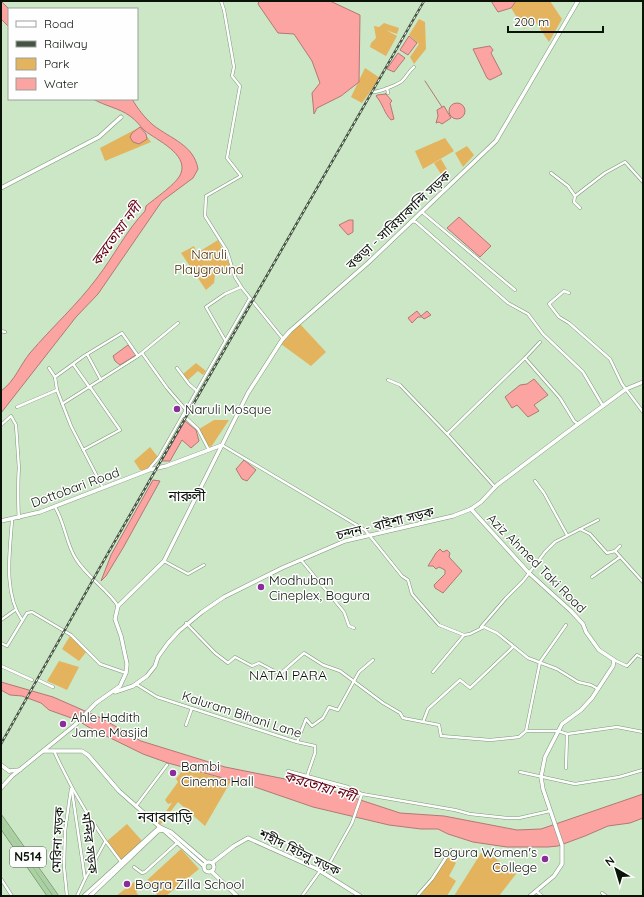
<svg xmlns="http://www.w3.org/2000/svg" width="644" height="897" viewBox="0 0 644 897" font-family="Quicksand,'Noto Sans Bengali',sans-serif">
<rect width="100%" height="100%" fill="#cbe7c6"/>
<g fill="#e3b45d">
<polygon points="516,1 550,1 562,19 549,42 534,20 524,29 511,8"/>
<polygon points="419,19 425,22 426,49 414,64 410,57 419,44 409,35"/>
<polygon points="384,23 399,28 397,34 386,30 397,36 386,56 370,47 371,43 376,38 374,26 379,27"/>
<polygon points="365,68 380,78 362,103 351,97"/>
<polygon points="140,127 151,142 105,161 100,148"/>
<polygon points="445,138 454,151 423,169 415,151"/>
<polygon points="467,146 474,155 463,167 455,153"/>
<polygon points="441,159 448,171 442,176 434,163"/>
<polygon points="218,240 230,265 215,275 214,283 206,290 181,253 194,246 197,253"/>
<polygon points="300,324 326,352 311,366 281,344"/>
<polygon points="196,363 206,371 203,375 198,371 188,380 183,374"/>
<polygon points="214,420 229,420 211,447 208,446 199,429"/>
<polygon points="150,447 158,457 149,470 140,470 134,461"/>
<polygon points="70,636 87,651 79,661 62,649"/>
<polygon points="59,661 79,667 67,690 47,681"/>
<polygon points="184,768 231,781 205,826 178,802 159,826 157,824 172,803 168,804 165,800 178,782 176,779"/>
<polygon points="127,824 143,842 122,861 106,842"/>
<polygon points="181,849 199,869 166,896 158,896 145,882"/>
<polygon points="481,853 495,858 516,874 499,896 454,896"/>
<polygon points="448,857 456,863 449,876 456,881 447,896 420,896"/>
<polygon points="138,879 143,886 136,892 139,896 116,896"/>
</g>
<g fill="#fca4a2" stroke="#b37874">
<polygon points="1,1 9,9 9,27 1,19"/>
<polygon points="259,1 330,1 360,15 359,82 341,96 317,108 314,114 312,93 320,83 312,61 294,34 278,33 258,4"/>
<polygon points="491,1 516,1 511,8 498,12"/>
<polygon points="409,36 417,43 408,55 400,50"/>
<polygon points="490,46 493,50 491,53 502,74 490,80 487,78 473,49"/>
<polygon points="398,53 405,58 394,72 387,69"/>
<path d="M385,93l7,8 -2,2 4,16 -3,1c-7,-7 -8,-16 -15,-24l1,-1 9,-1z"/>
<path d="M93,99h39c6,10 12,18 21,26 18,14 41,20 45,44l-5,9 -31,23 -64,93 -22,23 -75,96v-22c14,-10 19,-26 29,-38 22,-26 47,-48 67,-75 17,-22 29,-47 48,-67l1,-5c8,-7 32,-23 35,-33 7,-19 -24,-33 -36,-42 -5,-5 -9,-11 -15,-15 -11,-8 -25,-10 -37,-17z"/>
<circle cx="457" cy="111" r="8"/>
<polygon points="444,106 451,118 442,124 439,122 436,123 438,116 437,110"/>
<polygon points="140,127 146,134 147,139 139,144 133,142 130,137 132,133"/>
<polygon points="459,217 491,246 480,257 447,228"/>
<polygon points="349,220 353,220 353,232 348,235 339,225"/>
<polygon points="417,311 421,316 427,311 431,315 424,319 422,317 418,317 412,323 408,318"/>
<polygon points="128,345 136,355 120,365 115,361 113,356"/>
<polygon points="534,379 548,395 534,405 539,411 528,417 517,405 512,408 505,397 520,385 527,384"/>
<polygon points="185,421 196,430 199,441 191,448 182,440 170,461 162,461"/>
<polygon points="244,460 256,470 247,481 242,479 236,469"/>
<polygon points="153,480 160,481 123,548 106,576 101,581 111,555"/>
<polygon points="440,549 443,552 447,550 450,553 449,557 462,571 443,593 435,588 434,585 445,574 445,570 439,567 436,569 433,566 428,566 436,553"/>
<polygon points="1,682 53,697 101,718 141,741 225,767 300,782 333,791 400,813 444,816 517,830 541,829 643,794 643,818 630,823 608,826 585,836 558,846 548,847 507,847 473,842 448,834 438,829 421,829 389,825 313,807 252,786 168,763 143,754 90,728 77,720 49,710 41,703 22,696 10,695 1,690"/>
</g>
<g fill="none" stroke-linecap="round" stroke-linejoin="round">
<polyline stroke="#b37874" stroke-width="1" points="425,81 442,107"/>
<g stroke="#7d9778" stroke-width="3.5">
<g id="minor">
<polyline points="221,1 224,10 234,67 232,76 240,86 227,158 241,176 206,196 205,216 227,251 235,277 242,288 283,339"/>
<polyline points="387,88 388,93"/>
<path d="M373,92c6,0 27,-8 30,-12 4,-4 6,-9 11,-13"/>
<polyline points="551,173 568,186 575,196"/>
<polyline points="580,208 574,202 575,196 605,173 625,162 643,182"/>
<polyline points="422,212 515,290"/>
<polyline points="412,221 416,222 508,303 528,314 543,334 583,372 603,406"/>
<polyline points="569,293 564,291 549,304 559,317 569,323 610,359 622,384 643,412"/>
<polyline points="1,331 5,332"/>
<polyline points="225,340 206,307 225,294 241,287"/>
<polyline points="540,342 525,358 560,398 574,421 578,424"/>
<polyline points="142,353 167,388 186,410"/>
<polyline points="87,354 101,380"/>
<polyline points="73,364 90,388"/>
<polyline points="49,368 55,377 57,390 71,426 103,488"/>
<polyline points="177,368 189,384 197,391"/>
<polyline points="55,377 84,356 122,333 138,356"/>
<polyline points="388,380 400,385 449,436 495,487"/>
<polyline points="90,387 120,430"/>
<polyline points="62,404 138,356 178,323"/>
<polyline points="17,407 57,390"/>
<polyline points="183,415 198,429 209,450"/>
<path d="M1,425l10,-9 5,9 3,44c-1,4 -1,42 0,49"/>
<polyline points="447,434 525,358"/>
<polyline points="222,445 365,530 402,576 408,580 412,594 439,625 464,635 470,634 484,627 497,633 528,658 557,669 578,682 591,685 598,689"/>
<polyline points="83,450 120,430"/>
<polyline points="149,469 159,457 250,298"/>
<polyline points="535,481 544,493 567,535"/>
<path d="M55,507c10,16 11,37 21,52 11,18 31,30 42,47"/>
<path d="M12,520c-2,31 -9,73 10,100"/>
<polyline points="580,529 590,534 607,553 615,551 620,546"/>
<polyline points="615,551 643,582"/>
<polyline points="301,560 344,612 349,626 354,628"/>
<polyline points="164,561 188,574 204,565"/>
<polyline points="592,577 620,557"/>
<polyline points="1,620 15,610"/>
<polyline points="186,623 215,653 228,663 235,657 252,666 259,663 280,674 304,653 323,665 340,671 383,703 400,713 403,718 439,725 441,736 490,740 519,737 526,731 558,731 567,734 617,727 643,732"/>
<polyline points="481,627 506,598 523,581 545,552 555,542 598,520"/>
<polyline points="1,643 7,646 27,613 32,612 71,635 100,664 126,673"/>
<polyline points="614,660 627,666 637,655 643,658"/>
<polyline points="1,666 32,680"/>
<polyline points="433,672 464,635"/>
<polyline points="38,680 53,687"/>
<polyline points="136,684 157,697 297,742 315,746 315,753 307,776"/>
<polyline points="423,722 428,709 460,680 470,688 513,647"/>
<polyline points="186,725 192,708"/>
<polyline points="526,731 540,662 566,625"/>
<polyline points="297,742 306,719 312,726 323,718 329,707 338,710 359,672 373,660"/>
<path d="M54,751c18,40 40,77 68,112"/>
<polyline points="566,768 567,734"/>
<polyline points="288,771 348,787 362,794 455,810 470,814 507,818 519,818 550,811"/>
<polyline points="520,772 575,784 619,777 643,770"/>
<polyline points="72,791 85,879 77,896"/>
<polyline points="136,806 167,765"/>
<polyline points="134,867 142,873 145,872 178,842"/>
<polyline points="324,873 352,823 362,794"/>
<polyline points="1,879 12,896"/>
<polyline points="85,879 105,842"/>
<polyline points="536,891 542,896"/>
<polyline points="602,893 606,896"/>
<polyline points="67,896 64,867 65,831 71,789"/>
<polyline points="302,896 320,871"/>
<polyline points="417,896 432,879 451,850"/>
</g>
</g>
<g stroke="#7d9778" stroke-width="4.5">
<g id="tertiary">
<polyline points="1,188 99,137 121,117"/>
<polyline points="471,509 529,573 571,611 583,624 586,632 599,650 614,660 613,666 592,698 581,710 562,724 545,757 541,777 543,789 562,845 562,864 554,876 530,896"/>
<polyline points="1,521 40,512 149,470 166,466 222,445"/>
<polyline points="43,751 82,751 88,755 119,791 204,866"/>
<polyline points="1,765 9,771"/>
<polyline points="9,771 20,770"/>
<circle cx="209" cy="867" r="5"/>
<polyline points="212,863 234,846 248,838 317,869 360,896"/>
<polyline points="211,871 237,896"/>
<polyline points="84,896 160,827 171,832 206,862"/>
<polyline points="90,896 158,831 163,830"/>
</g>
</g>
<g stroke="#7d9778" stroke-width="4.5">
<g id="secondary">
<polyline points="115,692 133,686 147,676 155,666 158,657 168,643 179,631 202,612 224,597 282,568 345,541 453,516 471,509 481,502 497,485 566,433 626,389 643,382"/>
<polyline points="1,788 12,776 75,725 96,703 120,686 126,673 127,664 121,636 115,619 118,606 164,561 248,393 282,340 290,331 369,262 496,141 578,1"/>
</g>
</g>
<g stroke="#64865e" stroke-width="5.5">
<g id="trunk">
<polyline points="1,818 56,896"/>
<polyline points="1,825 50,896"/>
</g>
</g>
<use href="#minor" stroke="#fff" stroke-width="2.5"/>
<use href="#tertiary" stroke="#fff" stroke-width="3.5"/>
<use href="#secondary" stroke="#fff" stroke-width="3.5"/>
<use href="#trunk" stroke="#aad0a3" stroke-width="4.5"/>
<g stroke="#465543" stroke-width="2.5">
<polyline id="rail" points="1,744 99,569 424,1"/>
</g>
<use href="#rail" stroke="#fefefe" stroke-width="1" stroke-dasharray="3" stroke-linecap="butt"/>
</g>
<g fill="#882d99" stroke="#fefefe" stroke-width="1.5">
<circle cx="177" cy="409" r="4"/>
<circle cx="261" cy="587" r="4"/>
<circle cx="63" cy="724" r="4"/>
<circle cx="173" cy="773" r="4"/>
<circle cx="545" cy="859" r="4"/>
<circle cx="127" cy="884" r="4"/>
</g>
<g text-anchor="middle" stroke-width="3" stroke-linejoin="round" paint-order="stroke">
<rect fill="#fefefe" stroke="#535a52" stroke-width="1" x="10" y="847" width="36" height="20" rx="3"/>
<g font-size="12" font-weight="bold" fill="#0a1308">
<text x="28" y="861">N514</text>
</g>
<g font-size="13" fill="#0a1308" stroke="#fefefe">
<text transform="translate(398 220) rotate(-43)" y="5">বগুড়া - সারিয়াকান্দি সড়ক</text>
<text transform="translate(75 487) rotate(-20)" y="5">Dottobari Road</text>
<text transform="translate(385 523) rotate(-14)" y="5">চন্দন - বাইশা সড়ক</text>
<text transform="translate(537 563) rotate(45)" y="5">Aziz Ahmed Taki Road</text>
<text transform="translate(242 714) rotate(18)" y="5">Kaluram Bihani Lane</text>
<text transform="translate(57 840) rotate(-87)" y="5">মেরিনা সড়ক</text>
<text transform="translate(90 843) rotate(83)" y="5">মন্দির সড়ক</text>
<text transform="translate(300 852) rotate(26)" y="5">শহীদ হিটলু সড়ক</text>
</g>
<g font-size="13" fill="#412c00" stroke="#fefefe">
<text x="209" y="259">Naruli<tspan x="209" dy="15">Playground</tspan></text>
</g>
<g font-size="13" fill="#0a1308" stroke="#fefefe" text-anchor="start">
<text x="185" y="414">Naruli Mosque</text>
<text x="269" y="585">Modhuban<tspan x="269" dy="15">Cineplex, Bogura</tspan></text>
<text x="71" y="722">Ahle Hadith<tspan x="71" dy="15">Jame Masjid</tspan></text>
<text x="181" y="771">Bambi<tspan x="181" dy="15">Cinema Hall</tspan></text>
<text x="537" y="857" text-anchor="end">Bogura Women's<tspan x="537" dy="15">College</tspan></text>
<text x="135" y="889">Bogra Zilla School</text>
</g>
<g font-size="14" font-style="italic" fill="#640013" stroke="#fefefe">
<text transform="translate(116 234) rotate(-54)" y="5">করতোয়া নদী</text>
<text transform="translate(320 786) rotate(17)" y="5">করতোয়া নদী</text>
</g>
<g font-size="14" fill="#0a1308" stroke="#fefefe">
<text x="187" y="501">নারুলী</text>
<text x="288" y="680">NATAI PARA</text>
<text x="165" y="822">নবাববাড়ি</text>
</g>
</g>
<rect width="644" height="897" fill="none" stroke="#0a1308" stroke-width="4"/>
<rect x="8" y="8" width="130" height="92" fill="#fefefe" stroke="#9ca09c"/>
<rect x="16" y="21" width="20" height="6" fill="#ffffff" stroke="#9ca09c"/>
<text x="44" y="28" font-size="12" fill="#0a1308">Road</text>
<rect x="16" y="41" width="20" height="6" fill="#465543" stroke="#9ca09c"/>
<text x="44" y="48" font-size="12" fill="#0a1308">Railway</text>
<rect x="16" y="58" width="20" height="12" fill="#e3b45d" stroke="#9ca09c"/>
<text x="44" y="68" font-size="12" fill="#0a1308">Park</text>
<rect x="16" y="78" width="20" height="12" fill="#fca4a2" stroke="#9ca09c"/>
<text x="44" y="88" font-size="12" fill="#0a1308">Water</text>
<g transform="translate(616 869) rotate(322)" stroke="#fefefe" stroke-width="3" paint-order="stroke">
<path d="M0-3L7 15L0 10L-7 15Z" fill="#0a1308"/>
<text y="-6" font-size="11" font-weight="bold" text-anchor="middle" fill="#0a1308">N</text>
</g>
<path d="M508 26v6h95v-6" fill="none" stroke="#0a1308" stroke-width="2"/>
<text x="514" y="26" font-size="12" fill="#0a1308" stroke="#fefefe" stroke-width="3" paint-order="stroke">200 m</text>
</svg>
